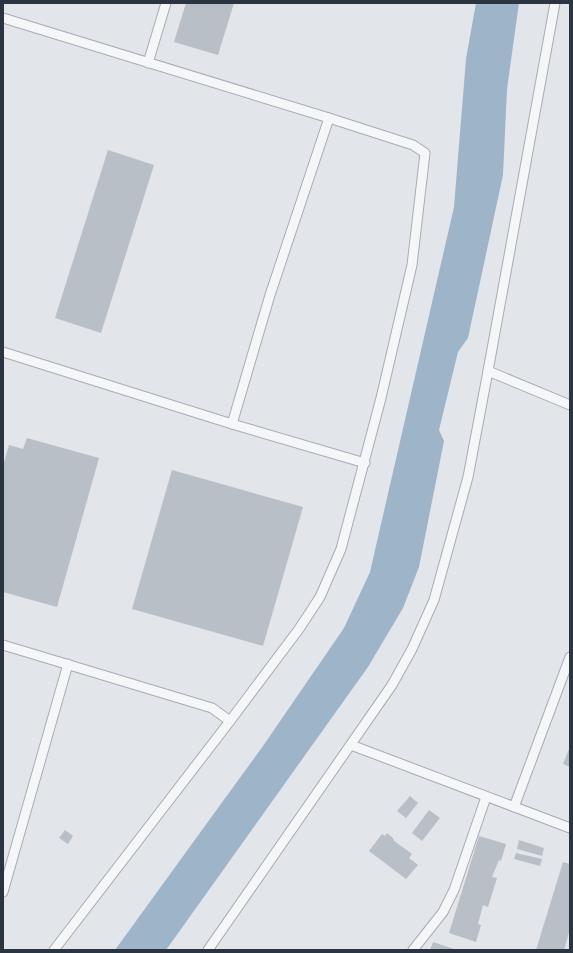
<svg xmlns="http://www.w3.org/2000/svg" width="573" height="953" viewBox="0 0 573 953" font-family="'Golos Text',sans-serif">
<rect width="100%" height="100%" fill="#e2e5ea"/>
<polygon fill="#9eb4c8" points="476,3 519,3 507,89 503,175 468,338 458,352 439,430 444,441 419,567 403,608 368,667 166,950 115,950 263,746 344,628 370,572 454,207 466,59"/>
<g fill="#b9bfc6">
<polygon points="186,3 234,3 218,55 174,42"/>
<polygon points="108,150 154,165 101,333 55,318"/>
<polygon points="27,438 99,458 57,607 3,592 3,466 9,445 23,449"/>
<polygon points="172,470 303,507 263,646 132,609"/>
<polygon points="570,747 570,767 563,764"/>
<polygon points="410,796 418,803 406,818 397,811"/>
<polygon points="429,810 440,818 422,841 412,833"/>
<polygon points="65,830 73,836 68,844 59,838"/>
<polygon points="387,833 394,839 393,840 412,854 409,858 418,865 406,879 369,851 382,834 385,836"/>
<polygon points="479,836 506,844 501,861 499,860 492,877 497,878 488,907 483,905 478,924 481,925 476,942 449,933"/>
<polygon points="519,840 544,848 542,856 517,849"/>
<polygon points="516,853 542,859 540,866 514,859"/>
<polygon points="563,862 570,864 570,929 564,950 536,950"/>
<polygon points="433,942 457,950 430,950"/>
</g>
<g fill="none" stroke-linecap="round" stroke-linejoin="round">
<g stroke="#a7acb4" stroke-width="11">
<g id="lane">
<polyline points="3,18 329,118 413,145 425,153 412,265 381,398 341,549 320,597 299,629 230,721 54,950"/>
<polyline points="148,63 166,3"/>
<polyline points="3,352 232,424 365,463"/>
<polyline points="488,371 570,405"/>
<polyline points="232,424 270,295 329,118"/>
<polyline points="3,645 212,708 230,721"/>
<polyline points="351,745 570,828"/>
<polyline points="514,807 570,657"/>
<polyline points="3,892 68,664"/>
<polyline points="208,950 392,685 412,649 434,600 468,477 488,371 555,3"/>
<polyline points="413,950 443,912 454,890 486,797"/>
</g>
</g>
<use href="#lane" stroke="#f5f6f8" stroke-width="9"/>
</g>
<rect width="573" height="953" fill="none" stroke="#2b3441" stroke-width="8"/>
</svg>
